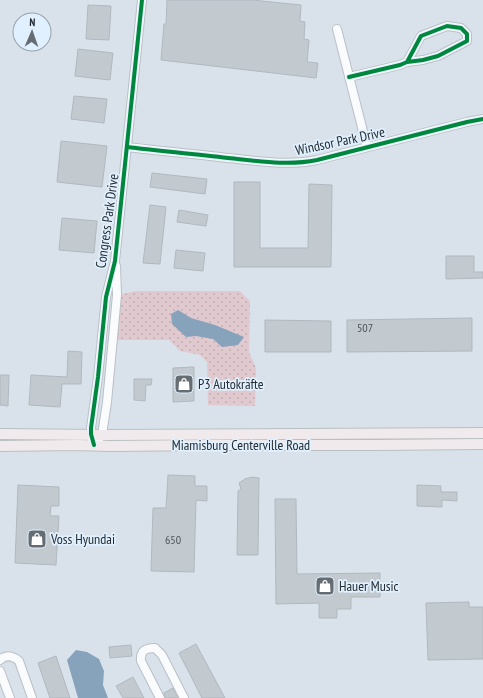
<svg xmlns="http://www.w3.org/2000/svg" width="483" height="698" viewBox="0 0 483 698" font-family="'PT Sans Narrow',sans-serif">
<defs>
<pattern id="grass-dots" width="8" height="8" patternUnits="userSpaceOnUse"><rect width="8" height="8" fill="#e1cacf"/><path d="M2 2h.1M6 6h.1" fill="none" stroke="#c1aeb2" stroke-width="1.8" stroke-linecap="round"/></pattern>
</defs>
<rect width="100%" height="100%" fill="#d9e2ea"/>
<polygon fill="url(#grass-dots)" points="136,291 240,291 250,301 249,352 256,368 255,406 208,405 207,362 200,355 180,351 169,340 113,340 117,295"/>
<g fill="#86a3bb">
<polygon points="178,310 191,318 215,325 244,337 238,345 222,347 213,339 196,336 186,337 172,324 171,314"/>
<polygon points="76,650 87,652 99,659 104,671 103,685 108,698 78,698 67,660"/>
</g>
<g fill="#c2c9cf" stroke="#b1b8bf">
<polygon points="167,0 252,0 301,5 300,21 305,22 304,39 309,40 307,62 318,63 316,78 161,60 164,24 166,24"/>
<polygon points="88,5 111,6 109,40 86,39"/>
<polygon points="78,49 113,53 110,80 75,76"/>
<polygon points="74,96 107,99 104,123 71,119"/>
<polygon points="61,141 107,146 102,187 57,182"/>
<polygon points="152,173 207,179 205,194 150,187"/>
<polygon points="234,182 260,182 260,248 308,248 309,184 332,185 331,267 234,267"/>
<polygon points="150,205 166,207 160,264 143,263"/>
<polygon points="179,210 208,215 206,226 177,222"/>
<polygon points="62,218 97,221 94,253 59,250"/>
<polygon points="176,250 205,253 203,271 174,268"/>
<polygon points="446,256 474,256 474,272 483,272 483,278 446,279"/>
<polygon points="472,318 472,351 347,352 347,320"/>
<polygon points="265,320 331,321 331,352 265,352"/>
<polygon points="68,351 82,352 81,384 62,384 60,407 29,405 31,375 67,377"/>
<polygon points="194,367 194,401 173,402 173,368"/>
<polygon points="0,375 9,375 8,406 0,405"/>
<polygon points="134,379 152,379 151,385 146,385 145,401 134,400"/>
<polygon points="168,475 195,476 195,486 207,486 207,501 196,500 194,572 151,571 153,508 166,508"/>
<polygon points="252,477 259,478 258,555 237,555 238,491 241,489 239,483 245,479"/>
<polygon points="18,485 59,487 59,506 51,506 50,516 59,516 56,565 15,563"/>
<polygon points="417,485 441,486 441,492 457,492 457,501 442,500 442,507 417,506"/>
<polygon points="275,499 296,499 297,574 380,573 380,597 351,597 351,609 337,609 337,618 319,618 319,603 276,604"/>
<polygon points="469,602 469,607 483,607 483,659 428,660 426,603"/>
<polygon points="196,644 225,698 202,698 179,653"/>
<polygon points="131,645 132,656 110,658 109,647"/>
<polygon points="56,656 70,698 50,698 38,663"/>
<polygon points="133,677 144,698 123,698 116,686"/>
<polygon points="173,688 178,698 165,698 164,693"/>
</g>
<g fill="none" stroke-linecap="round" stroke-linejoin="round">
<g stroke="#bac0c7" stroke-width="10">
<g id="minor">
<polyline points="337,29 367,147"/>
<polyline points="349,77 400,65 407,62 423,60 438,56 467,41 467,34 461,28 447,26 421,36 407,62"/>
<path d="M127,147c34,4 68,7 101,11 30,3 60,8 89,2l150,-38 16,-3"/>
<polyline points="99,439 102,435 107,402 117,295 116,266"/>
<polyline points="92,440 91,428 98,377 106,297 115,261 142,0"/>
<path d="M0,660c6,-6 13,-4 19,1l13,37"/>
<polyline points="0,671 10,698"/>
<path d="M160,698l-19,-37c-1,-10 4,-13 14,-13l7,7 22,43"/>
</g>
</g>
<g stroke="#babfc3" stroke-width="12">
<g id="major">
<polyline points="0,434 102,435 483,433"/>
<polyline points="0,446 77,445 110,446 213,445 376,445 483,444"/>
</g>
</g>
<use href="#minor" stroke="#f9fbfc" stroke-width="8"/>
<use href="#major" stroke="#f1eaec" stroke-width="10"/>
<g stroke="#e0f0fe" stroke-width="6">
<g id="cycleway">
<polyline points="349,77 400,65 407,62 423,60 438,56 467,41 467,34 461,28 447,26 421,36 407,62"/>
<path d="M127,147c34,4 68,7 101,11 30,3 60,8 89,2l150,-38 16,-3"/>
<polyline points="94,445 91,434 91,428 98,377 106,297 115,261 142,0"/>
</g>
</g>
<use href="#cycleway" stroke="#00873e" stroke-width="4"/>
</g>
<defs>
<g id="shop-square" transform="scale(1)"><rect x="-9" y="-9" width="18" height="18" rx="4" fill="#656c72" stroke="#e0f0fe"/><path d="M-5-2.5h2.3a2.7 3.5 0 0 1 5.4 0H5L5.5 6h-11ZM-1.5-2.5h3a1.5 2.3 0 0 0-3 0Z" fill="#fff"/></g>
</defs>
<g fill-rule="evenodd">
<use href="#shop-square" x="184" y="384"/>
<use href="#shop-square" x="37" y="539"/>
<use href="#shop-square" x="325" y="586"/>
</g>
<g text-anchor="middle" stroke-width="3.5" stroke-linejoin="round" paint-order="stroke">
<g font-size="12" fill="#4e5459">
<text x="365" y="332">507</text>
<text x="173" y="544">650</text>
</g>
<g font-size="14" fill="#262c31" stroke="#e0f0fe">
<text transform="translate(340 141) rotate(-12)" y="5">Windsor Park Drive</text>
<text transform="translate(107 221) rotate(-82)" y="5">Congress Park Drive</text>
<text x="241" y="450">Miamisburg Centerville Road</text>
</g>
<g font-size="14" fill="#262c31" stroke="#e0f0fe" text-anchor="start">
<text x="198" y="389">P3 Autokräfte</text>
<text x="51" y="544">Voss Hyundai</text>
<text x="339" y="591">Hauer Music</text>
</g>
</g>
<g transform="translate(32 32) rotate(2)"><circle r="19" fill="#e0f0fe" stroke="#96a2ac"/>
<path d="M0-3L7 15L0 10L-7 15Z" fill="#656c72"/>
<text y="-6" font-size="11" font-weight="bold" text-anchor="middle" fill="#262c31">N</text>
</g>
</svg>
